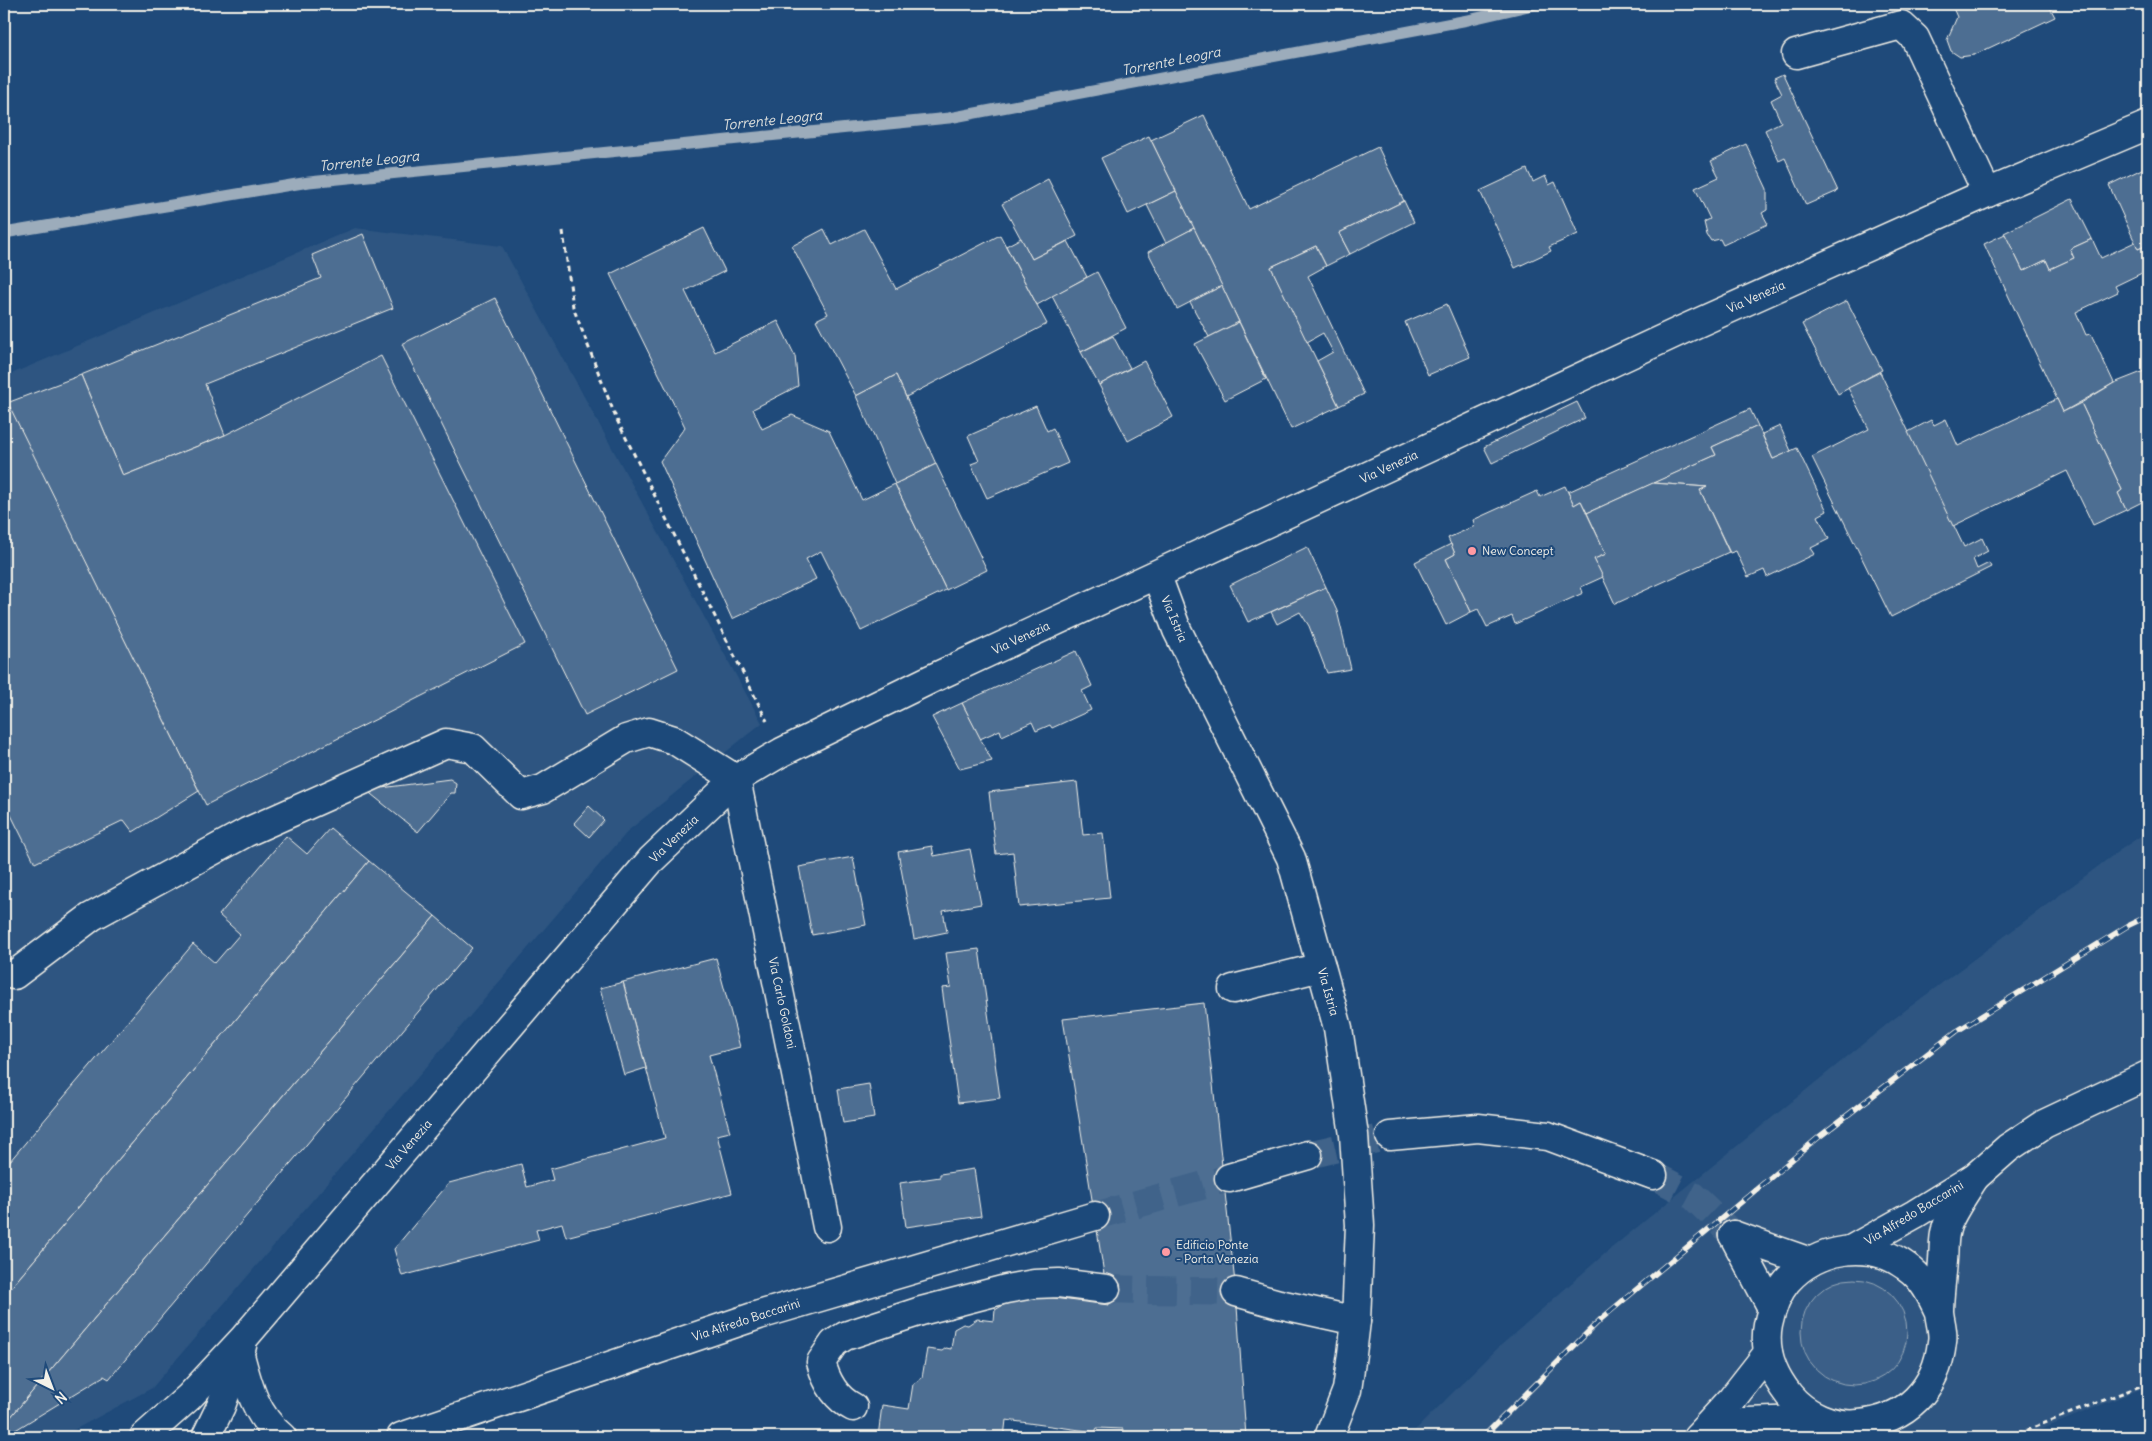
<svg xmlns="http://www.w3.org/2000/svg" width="2152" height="1441" viewBox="0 0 2152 1441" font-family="Delius,sans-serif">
<rect width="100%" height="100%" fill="#1f4a7a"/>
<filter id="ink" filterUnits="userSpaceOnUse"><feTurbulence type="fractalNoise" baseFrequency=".02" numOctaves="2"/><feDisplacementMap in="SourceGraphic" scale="10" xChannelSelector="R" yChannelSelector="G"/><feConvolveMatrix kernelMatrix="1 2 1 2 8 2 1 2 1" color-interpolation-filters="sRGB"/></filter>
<g filter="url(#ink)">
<g fill="#2d5581">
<polygon points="355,228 502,246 762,723 629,830 152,1388 61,1437 4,1437 4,377"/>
<polygon points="2148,831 2148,1386 2023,1437 1408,1437 1499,1347 1609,1250 1891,1021 2120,850"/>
</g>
<circle fill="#3a5f88" stroke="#97a8b8" cx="1854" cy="1332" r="53"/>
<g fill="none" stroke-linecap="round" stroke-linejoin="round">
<polyline stroke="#9cacbb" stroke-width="11" points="4,233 309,182 949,118 1468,20 1537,4"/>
</g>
<g fill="#4d6e92" stroke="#f4f1e8">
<polygon points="1961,4 2048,4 2055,17 1974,55 1960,57 1951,51 1947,40 1957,17 1953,8"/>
<polygon points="1783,74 1838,191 1806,205 1785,158 1779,161 1765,130 1781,122 1771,100 1782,94 1774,78"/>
<polygon points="1204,115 1249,209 1378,147 1404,201 1339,233 1350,254 1326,266 1316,246 1271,267 1339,406 1291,429 1151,140"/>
<polygon points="1149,136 1176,191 1128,214 1101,158"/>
<polygon points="1746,144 1767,189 1767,210 1762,213 1768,224 1723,245 1720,239 1711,241 1707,235 1704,222 1710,219 1695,188 1719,177 1711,161"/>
<polygon points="2148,166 2148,245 2138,249 2109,185"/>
<polygon points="1527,169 1533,182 1545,176 1549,185 1555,182 1578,234 1549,247 1551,251 1515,268 1480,191"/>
<polygon points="1048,179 1077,236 1032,259 1002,204"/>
<polygon points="1176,191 1194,228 1166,243 1147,205"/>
<polygon points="2072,199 2092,239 2070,249 2074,258 2050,269 2046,260 2023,271 2004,233"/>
<polygon points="1404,201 1414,222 1350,254 1339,233"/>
<polygon points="704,228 725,271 685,291 715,352 778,321 795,356 798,386 753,409 762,429 792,415 829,431 862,500 895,484 946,590 861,631 821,551 806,559 816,579 732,619 660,461 685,427 610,274"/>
<polygon points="1194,228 1222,286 1177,309 1148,252"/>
<polygon points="824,229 832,245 864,229 896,289 1000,235 1047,324 906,397 896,375 856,396 816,320 828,314 792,246"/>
<polygon points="363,234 393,308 205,384 225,435 123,476 81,375 321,278 312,255"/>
<polygon points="2005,234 2023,271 2046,260 2050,269 2074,258 2070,249 2092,239 2101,258 2135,242 2138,249 2148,245 2148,270 2115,286 2118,292 2076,312 2086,335 2091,334 2114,383 2063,412 1984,244"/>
<polygon points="1021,238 1032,259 1068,241 1087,277 1037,305 1006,246"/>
<polygon points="1316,246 1326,266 1308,276 1364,394 1339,406 1317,361 1333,352 1323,333 1307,342 1271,267"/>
<polygon points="1097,272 1126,328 1081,352 1052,296"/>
<polygon points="1222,286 1239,322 1209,337 1190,302"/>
<polygon points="495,298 678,669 585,715 402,344"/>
<polygon points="1847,301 1882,370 1838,394 1802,324"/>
<polygon points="1447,304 1470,357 1428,375 1405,322"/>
<polygon points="1239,322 1266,379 1225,400 1195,344"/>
<polygon points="1113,336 1130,368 1099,385 1081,352"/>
<polygon points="381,356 525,644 206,805 7,403 81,375 123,476 225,435"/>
<polygon points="1144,361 1173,417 1128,441 1099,385"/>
<polygon points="2147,370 2148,499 2126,510 2118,493 2122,490 2081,403 2114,383"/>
<polygon points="1880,372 1964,547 1982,538 1988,551 1973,559 1977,569 1989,563 1991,567 1891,617 1812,457 1869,429 1848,388"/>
<polygon points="896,375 936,464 895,484 856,396"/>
<polygon points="4,395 199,791 133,832 124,820 35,863 4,801"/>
<polygon points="2057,399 2063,412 2081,403 2122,490 2118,493 2126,510 2093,525 2067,471 1953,526 1908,432 1931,420 1934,425 1946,419 1958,446"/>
<polygon points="1577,402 1585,418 1492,463 1484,447"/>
<polygon points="1036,406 1047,431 1053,428 1068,463 987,498 971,464 979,461 968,436"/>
<polygon points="1750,409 1758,426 1712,447 1716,455 1587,513 1581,501 1574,505 1568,492"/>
<polygon points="1758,426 1773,459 1797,448 1827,511 1818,516 1829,539 1811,548 1815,554 1767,577 1764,570 1748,577 1736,551 1730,553 1700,490 1707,487 1653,483 1716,455 1712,447"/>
<polygon points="1780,426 1791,451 1773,459 1762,434"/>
<polygon points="936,464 987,570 946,590 895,484"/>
<polygon points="1653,483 1707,487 1700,490 1729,552 1615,604 1594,559 1606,554 1587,513"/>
<polygon points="1565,486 1574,505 1581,501 1606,554 1594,559 1603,577 1581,587 1583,593 1515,624 1512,616 1487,627 1478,609 1471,612 1446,559 1455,554 1448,538 1475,526 1473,520 1537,491 1540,497"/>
<polygon points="1451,544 1455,554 1446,559 1471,612 1446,625 1415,562"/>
<polygon points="1307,547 1326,587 1248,622 1230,585"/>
<polygon points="1326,587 1337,611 1351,669 1327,673 1309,626 1300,612 1277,624 1271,612"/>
<polygon points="1076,651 1092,686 1082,691 1091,710 1052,728 1050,725 1036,731 1032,722 1002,736 1000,730 980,739 962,703"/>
<polygon points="962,703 992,761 960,769 932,717"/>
<polygon points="450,779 456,783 455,793 451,793 418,832 366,790"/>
<polygon points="1077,782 1083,835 1103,833 1110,898 1019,907 1013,852 996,854 989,792"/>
<polygon points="589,806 604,820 589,837 574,823"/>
<polygon points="330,828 369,861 4,1296 4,1168 193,944 215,963 240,934 219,915 286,836 307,854"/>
<polygon points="932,846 934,856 970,849 981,904 943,911 947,932 914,939 898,852"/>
<polygon points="853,857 866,925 812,935 799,867"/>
<polygon points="369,861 435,916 4,1425 4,1296"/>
<polygon points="435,916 472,948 109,1379 104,1376 4,1437 4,1425"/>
<polygon points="979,949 1000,1098 958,1103 942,988 951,987 946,953"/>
<polygon points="716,958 740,1047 709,1055 730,1132 717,1135 732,1193 566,1237 562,1223 536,1230 539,1240 402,1276 394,1249 449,1183 521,1164 527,1187 553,1180 550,1169 665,1138 623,982"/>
<polygon points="623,982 646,1068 624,1075 600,988"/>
<polygon points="1204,1003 1236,1292 1246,1437 1124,1437 1123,1429 1097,1428 1095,1432 1006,1420 1004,1437 878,1437 882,1405 909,1409 913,1384 922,1378 927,1349 942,1351 946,1348 951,1349 954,1329 963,1324 968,1325 977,1319 994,1321 995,1310 1005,1304 1005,1292 1109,1305 1063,1019"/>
<polygon points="869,1084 874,1118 843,1123 838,1089"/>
<polygon points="974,1169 981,1216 906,1227 900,1183 940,1177 940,1174"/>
</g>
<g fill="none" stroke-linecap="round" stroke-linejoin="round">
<polyline stroke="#3f638a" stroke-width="28" stroke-dasharray="28 14" stroke-linecap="butt" points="1106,1289 1236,1292"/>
<g stroke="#3f638a" stroke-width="28" stroke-dasharray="28 14" stroke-linecap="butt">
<polyline points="1308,1155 1390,1136"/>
<polyline points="1653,1175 1693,1196 1733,1235"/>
<polyline points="1095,1216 1229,1178"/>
</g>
<g stroke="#f4f1e8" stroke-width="31">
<g id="minor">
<polyline points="1796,54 1901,25 1915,38 1987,193"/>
<polyline points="1157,576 1177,630 1291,858 1338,1028 1354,1135 1360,1225 1356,1321 1352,1354 1347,1390 1329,1437"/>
<polyline points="4,973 14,975 91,917 247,832 446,743 473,748 521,795 543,789 626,739 649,732 674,740 736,779 827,1227"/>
<polyline points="1233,989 1321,967"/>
<polyline points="1236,1292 1279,1304 1356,1321"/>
<path d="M240,1355c8,31 16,61 42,82"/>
<path d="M853,1407c-18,-9 -27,-26 -32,-45l13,-19 11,-7 76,-25 85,-22 28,-5 25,-1 47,6"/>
<polyline points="144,1437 189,1397 244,1338 651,860 736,779 782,752 931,679 1682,330 1987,193 2148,125"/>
<polyline points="206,1437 221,1406 242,1346"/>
</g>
</g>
<g stroke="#f4f1e8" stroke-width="31">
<g id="major">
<polyline points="1390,1136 1478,1128 1548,1136 1653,1175"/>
<polyline points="1229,1178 1308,1155"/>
<polyline points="1733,1235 1772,1308"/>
<polyline points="1733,1235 1810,1262"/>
<polyline points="1852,1249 1915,1214 1975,1177 2008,1148 2044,1124 2148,1075"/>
<path d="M1939,1312c-8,-17 -16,-34 -32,-45 -37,-28 -89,-20 -120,14 -10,12 -16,29 -19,44 -5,26 6,51 21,70 16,20 44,32 70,29 47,-4 78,-35 83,-82 2,-9 -2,-20 -3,-30 0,-17 3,-35 4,-52 1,-10 0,-21 3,-31 3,-14 21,-39 29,-52"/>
<polyline points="1698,1436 1732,1399 1768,1353"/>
<polyline points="401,1437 759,1315 1095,1216"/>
<polyline points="1697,1437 1748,1422 1821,1419"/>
</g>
</g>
<g stroke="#f4f1e8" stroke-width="3" stroke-dasharray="5 4" stroke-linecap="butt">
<polyline points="563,231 573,307 616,418 767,721"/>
<polyline points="2009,1437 2148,1383"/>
</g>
<use href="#minor" stroke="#1f4a7a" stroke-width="28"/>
<use href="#major" stroke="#1f4a7a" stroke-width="28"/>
<g stroke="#f4f1e8" stroke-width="5.5">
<polyline id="rail" points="1483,1437 1601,1319 1819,1137 1957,1031 2129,925 2148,916"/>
</g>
<use href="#rail" stroke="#1f4a7a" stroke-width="4" stroke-dasharray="11" stroke-linecap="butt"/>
</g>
</g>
<g fill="#ff9aa2" stroke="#1f4a7a" stroke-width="2">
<circle cx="1472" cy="551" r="5"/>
<circle cx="1166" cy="1252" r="5"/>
</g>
<g text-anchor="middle" stroke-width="4" stroke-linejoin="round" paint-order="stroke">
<g font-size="12" fill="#f4f1e8" stroke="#1f4a7a">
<text transform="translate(1756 297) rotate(-24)" y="4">Via Venezia</text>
<text transform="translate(1389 467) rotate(-25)" y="4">Via Venezia</text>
<text transform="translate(1174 619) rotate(67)" y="4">Via Istria</text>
<text transform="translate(1021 638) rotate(-25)" y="4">Via Venezia</text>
<text transform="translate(674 839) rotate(-44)" y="4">Via Venezia</text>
<text transform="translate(1328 992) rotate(74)" y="4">Via Istria</text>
<text transform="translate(782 1003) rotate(78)" y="4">Via Carlo Goldoni</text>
<text transform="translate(409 1145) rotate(-49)" y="4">Via Venezia</text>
<text transform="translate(1914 1213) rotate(-31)" y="4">Via Alfredo Baccarini</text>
<text transform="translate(746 1320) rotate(-18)" y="4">Via Alfredo Baccarini</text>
</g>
<g font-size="12" fill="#f4f1e8" stroke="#1f4a7a" text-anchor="start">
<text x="1482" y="555">New Concept</text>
<text x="1176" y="1249">Edificio Ponte<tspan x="1176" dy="14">- Porta Venezia</tspan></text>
</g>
<g font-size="14" font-style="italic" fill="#dee0dd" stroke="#1f4a7a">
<text transform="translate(1171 61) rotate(-11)" y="5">Torrente Leogra</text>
<text transform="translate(772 120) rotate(-6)" y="5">Torrente Leogra</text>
<text transform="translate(369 161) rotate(-6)" y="5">Torrente Leogra</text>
</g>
</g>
<rect width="2152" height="1441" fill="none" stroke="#1f4a7a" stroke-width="20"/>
<rect x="10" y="10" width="2132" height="1421" fill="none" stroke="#f4f1e8" stroke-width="2" filter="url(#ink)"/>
<g transform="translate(52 1388) rotate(138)" stroke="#1f4a7a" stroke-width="4" paint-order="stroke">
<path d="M0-4L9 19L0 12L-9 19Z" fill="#f4f1e8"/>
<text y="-8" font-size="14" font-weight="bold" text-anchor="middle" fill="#f4f1e8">N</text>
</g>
</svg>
